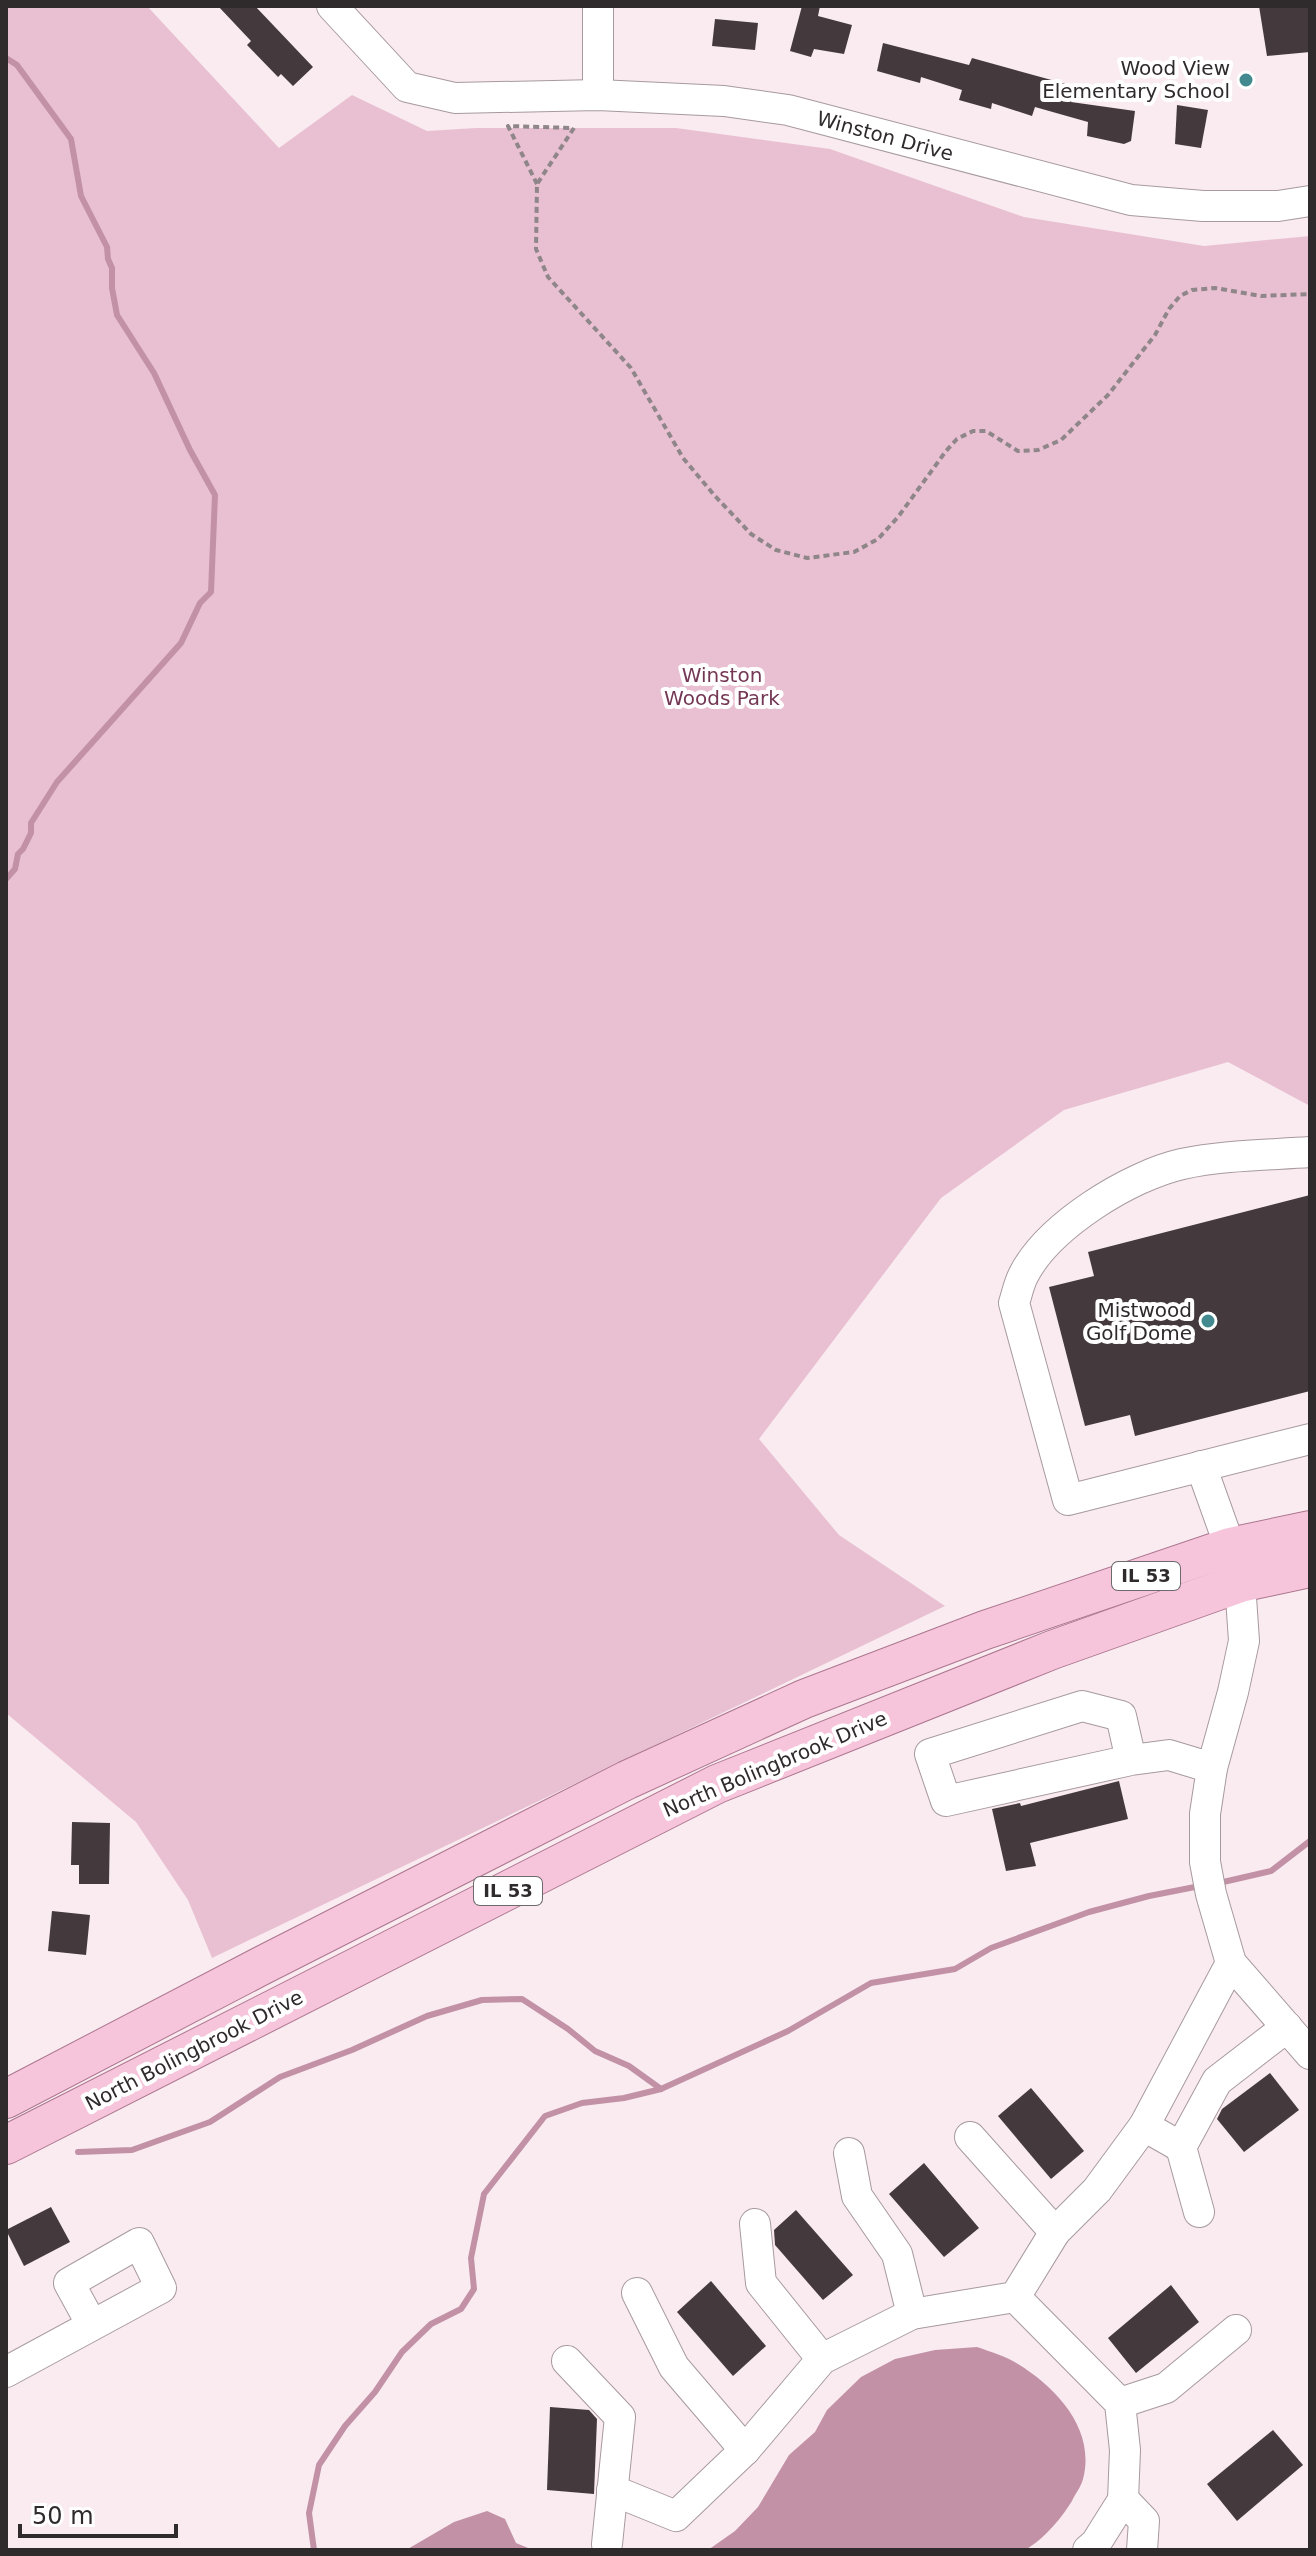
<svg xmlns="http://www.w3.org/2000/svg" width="1316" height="2556" viewBox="0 0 1316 2556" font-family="'DejaVu Sans',sans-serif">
<rect width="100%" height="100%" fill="#f9ebf0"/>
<polygon fill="#e9c0d1" points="6,6 147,6 279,148 352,95 427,131 476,128 676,128 830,149 1024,217 1204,246 1310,236 1310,1106 1228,1062 1064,1110 941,1198 759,1439 839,1535 945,1606 212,1958 188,1900 136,1822 6,1713"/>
<g fill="#c291a6">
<path d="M977,2347c14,5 29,9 41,17 39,24 78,66 65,115 -2,8 -8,15 -11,22 -12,19 -28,38 -47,49h-317l27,-19 23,-24 31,-52 26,-23 12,-22 34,-33 34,-18 40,-9z"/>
<polygon points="487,2511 505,2519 516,2543 533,2550 406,2550 454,2522"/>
</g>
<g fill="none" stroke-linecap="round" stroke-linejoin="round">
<g stroke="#c291a6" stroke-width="6">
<polyline points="6,58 17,65 71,139 81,196 107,247 108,259 112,268 112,288 117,315 154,373 190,450 215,495 211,592 200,603 181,643 57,782 31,823 31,833 23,849 18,854 15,869 6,879"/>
<polyline points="1219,1883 1271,1871 1310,1841"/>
<polyline points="78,2152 132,2150 210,2122 280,2077 352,2050 427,2016 482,2000 522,1999 568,2029 595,2051 629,2066 661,2089"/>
<polyline points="314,2550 309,2513 319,2465 345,2426 375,2392 402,2352 431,2324 461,2309 474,2289 471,2258 484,2194 545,2116 582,2103 624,2098 661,2089 788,2031 871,1983 955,1969 991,1948 1089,1912 1149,1896 1200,1886"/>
</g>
</g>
<g fill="#443a3e">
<polygon points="218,6 255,6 313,67 293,86 281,74 278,77 247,45 251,41"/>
<polygon points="802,6 820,6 818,16 852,25 844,54 814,49 811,57 790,51"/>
<polygon points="1259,6 1310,6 1310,52 1267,56"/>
<polygon points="715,19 758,23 755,50 712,46"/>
<polygon points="883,43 969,65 972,58 1077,87 1071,102 1135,111 1131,141 1124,144 1087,136 1088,122 1035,107 1032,116 992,103 991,109 959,100 962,90 921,77 920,83 877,71"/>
<polygon points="1177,105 1208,110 1201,148 1175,144"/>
<polygon points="1310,1195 1310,1391 1135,1436 1130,1415 1085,1426 1049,1287 1094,1276 1088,1252"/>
<polygon points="1119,1781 1128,1819 1030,1843 1036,1866 1006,1871 992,1809 1020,1803 1021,1806"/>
<polygon points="72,1822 110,1823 109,1884 79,1884 79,1865 71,1865"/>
<polygon points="52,1911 90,1915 86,1955 48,1951"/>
<polygon points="1270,2073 1299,2110 1244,2152 1217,2119 1222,2109"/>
<polygon points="1031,2088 1084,2151 1051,2179 998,2116"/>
<polygon points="924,2163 979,2228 944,2257 889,2194"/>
<polygon points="51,2207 70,2242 24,2266 6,2230"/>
<polygon points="796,2210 853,2275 823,2300 775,2245 774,2230"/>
<polygon points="711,2281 766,2346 733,2376 677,2312"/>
<polygon points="1171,2285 1199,2322 1136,2373 1108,2338"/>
<polygon points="550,2407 589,2410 597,2419 594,2494 547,2490"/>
<polygon points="1273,2430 1303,2465 1237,2521 1207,2484"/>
</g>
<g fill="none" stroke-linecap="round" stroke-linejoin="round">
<g stroke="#a79a9f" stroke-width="32">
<g id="minor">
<polyline points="332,6 407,87 455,98 598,95 724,101 788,110 1131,200 1203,206 1278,206 1310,201"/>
<polyline points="598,6 598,95"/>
<path d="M1310,1152c-42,3 -87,3 -128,12 -53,12 -133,62 -158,110 -5,9 -7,20 -10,29l54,197 242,-61"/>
<polyline points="1201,1466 1230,1547"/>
<polyline points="1240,1583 1244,1641 1233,1692 1212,1768 1205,1814 1205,1862 1211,1894 1231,1963 1310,2054"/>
<polyline points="1131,1760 1121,1716 1082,1706 930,1754 946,1801 1131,1760 1169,1755 1212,1768"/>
<polyline points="1144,2126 1181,2147 1217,2081 1287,2027"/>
<polyline points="970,2137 1055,2232"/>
<polyline points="1181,2147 1199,2212"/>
<polyline points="849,2153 857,2196 897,2254 912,2314"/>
<polyline points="755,2224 761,2283 822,2359"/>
<polyline points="637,2293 674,2367 745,2450"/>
<polyline points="1015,2297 1120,2403 1125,2450 1123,2500 1096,2543 1088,2550"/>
<polyline points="567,2361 620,2417 607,2544"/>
<polyline points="6,2372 161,2288 139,2243 69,2283 92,2325"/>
<polyline points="1120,2403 1166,2388 1236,2330"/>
<polyline points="612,2490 676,2516 745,2450 822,2359 912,2314 1015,2297 1055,2232 1097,2190 1144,2126 1231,1963"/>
<polyline points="1123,2499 1144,2521 1142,2550"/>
</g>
</g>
<g stroke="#ac768e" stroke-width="40">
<g id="major">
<polyline points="6,2099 259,1967 627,1780 804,1699 985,1630 1230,1547 1310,1530"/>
<polyline points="6,2145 717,1784 1052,1650 1240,1583 1310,1568"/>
</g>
</g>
<g stroke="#8f868a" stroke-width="4" stroke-dasharray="6 4" stroke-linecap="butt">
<polyline points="574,128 537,184 536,249 548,277 631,368 683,458 715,496 751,534 776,550 807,558 854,552 878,539 898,517 946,451 957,439 973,431 986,431 1018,451 1038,450 1061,440 1108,395 1155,335 1169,309 1180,296 1192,290 1215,288 1261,296 1310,294"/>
<polyline points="537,184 508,126 573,128"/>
</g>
<use href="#minor" stroke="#fff" stroke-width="30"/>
<use href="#major" stroke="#f6c5db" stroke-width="38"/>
</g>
<g fill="#428a8f" stroke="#fff" stroke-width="3">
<circle cx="1246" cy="80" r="8"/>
<circle cx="1208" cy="1321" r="8"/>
</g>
<g text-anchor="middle" stroke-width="8" stroke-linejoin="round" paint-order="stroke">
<g fill="#fff" stroke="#6d6a6b" stroke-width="2">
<rect x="1112" y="1562" width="68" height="28" rx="6"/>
<rect x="474" y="1877" width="68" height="28" rx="6"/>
</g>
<g font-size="18" font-weight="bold" fill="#2f2a2c">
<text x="1146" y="1582">IL 53</text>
<text x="508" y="1897">IL 53</text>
</g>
<g font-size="20" fill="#2f2a2c" stroke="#fff" text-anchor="end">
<text x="1230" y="75">Wood View<tspan x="1230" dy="23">Elementary School</tspan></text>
<text x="1192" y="1317">Mistwood<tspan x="1192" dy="23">Golf Dome</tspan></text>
</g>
<g font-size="20" fill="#2f2a2c" stroke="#fff">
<text transform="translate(885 136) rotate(15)" y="7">Winston Drive</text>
<text transform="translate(775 1764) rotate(-23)" y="7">North Bolingbrook Drive</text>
<text transform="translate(194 2050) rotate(-27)" y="7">North Bolingbrook Drive</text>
</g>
<g font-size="20" fill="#743754" stroke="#fff">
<text x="722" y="682">Winston<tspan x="722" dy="23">Woods Park</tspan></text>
</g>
</g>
<rect width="1316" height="2556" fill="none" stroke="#2f2a2c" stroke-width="16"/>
<path d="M20 2524v12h156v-12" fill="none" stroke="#2f2a2c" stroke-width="4"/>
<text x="32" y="2524" font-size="24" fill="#2f2a2c" stroke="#ffffff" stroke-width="6" paint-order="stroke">50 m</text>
</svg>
